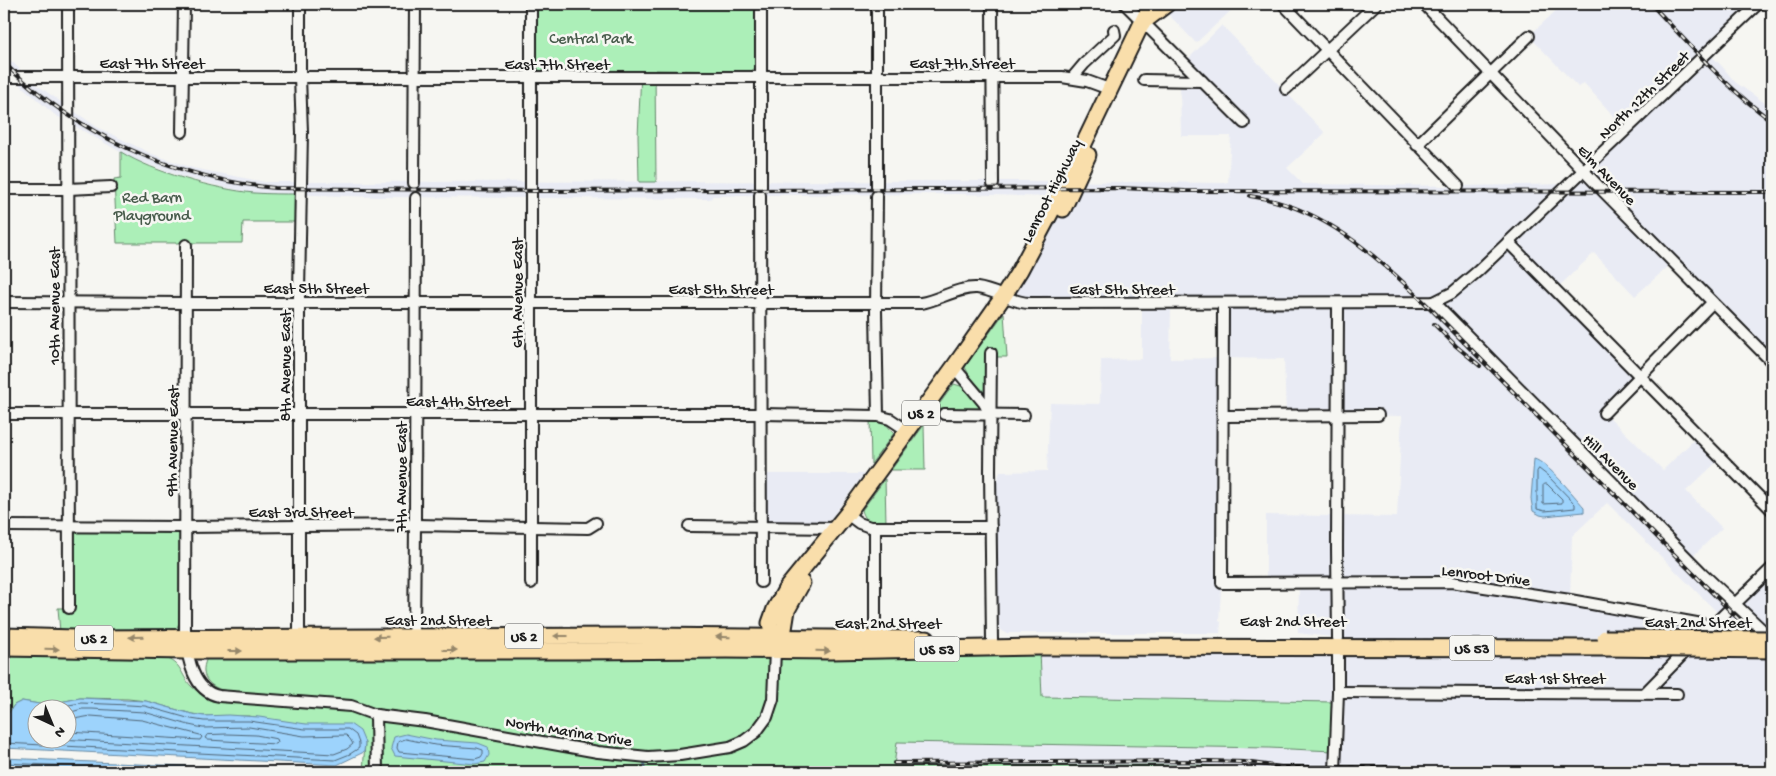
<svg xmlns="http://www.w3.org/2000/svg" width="1776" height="776" viewBox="0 0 1776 776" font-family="'Gochi Hand',sans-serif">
<rect width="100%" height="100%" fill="#f6f6f2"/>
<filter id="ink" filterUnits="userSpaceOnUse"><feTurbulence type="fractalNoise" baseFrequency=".02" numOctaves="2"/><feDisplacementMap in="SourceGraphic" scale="10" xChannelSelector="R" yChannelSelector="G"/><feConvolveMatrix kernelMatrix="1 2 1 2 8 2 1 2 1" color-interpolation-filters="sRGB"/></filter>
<g filter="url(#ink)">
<g fill="#e9ebf4" fill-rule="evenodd">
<polygon points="1177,4 1238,4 1196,43 1168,14"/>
<path d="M1563,4h190l-48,46 15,14 15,18 37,26v254l-101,-98 -36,32 -41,-43 -38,36 83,87 -34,37 58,57 35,-34 23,22 -35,33 36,37 -33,32 46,44 37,-36v204h-521l-53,-7 -304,2 2,-25 373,6 68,3v-48l-296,-6 -1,-50 565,1 -1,-10h-266l-40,-5 1,-51h-33v-67l131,2 5,-101 -116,-2 -2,-55 -61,-1v-54l-194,-1 -6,-8 -9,6 -11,-4 26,-31 31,-52 -9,-17 -92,-3 -199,1 -47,1 -3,3 -333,-2 -123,-4 -31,-6 -40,-10 -50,-18 -78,-44 -51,-44v-17l30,29 63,44 55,27 41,14 72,14 765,-1 198,2 3,-47h-50l-1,-53 26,-5 -18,-19 34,-34 103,108 -38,35 16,16 155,2 111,-2 57,-54 -42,-47 -6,4 -49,-51zM1607,503l115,114 -9,8 -143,-25 2,-64z"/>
<polygon points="1171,307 1170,359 1222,358 1221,591 1219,621 1221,622 1220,633 1005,633 1000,629 999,625 997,601 997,482 1000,472 1047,471 1050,403 1100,404 1101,360 1142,359 1142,308"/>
<polygon points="766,474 864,474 827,524 767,522"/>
</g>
<g fill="#acefb8" stroke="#64866a">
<polygon points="536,4 758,4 757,64 755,68 751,71 655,70 656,182 639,182 638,136 641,72 540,71 536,66"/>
<path d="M121,152c34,21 94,37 133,41 15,1 29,1 43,1l-1,28h-53l-1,21h-125l-3,-64 7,-1z"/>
<polygon points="1004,313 1007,357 996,357 987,393 985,393 969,375 965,367"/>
<polygon points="954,384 964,387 983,409 943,418 929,418"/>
<polygon points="870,419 884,422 894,433 871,464"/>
<polygon points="924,425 925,470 891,470"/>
<path d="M885,479l1,45c-11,-1 -21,-1 -24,-14z"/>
<polygon points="75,530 178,531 181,535 179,623 176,630 60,632 58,608 74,608"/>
<path d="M1040,651l2,46 292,5 -1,49 -64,-3 -372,-6 -3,24 304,-1 53,7h-888l2,-29 -47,-18 -19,-1 -50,-8h-45l-12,-2 -46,-13 -18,-2 -48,-1 -35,7 -23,-4 -8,4 -10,15v-67l161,5c17,5 15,16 26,28 12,11 24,13 40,15l1,-9c-19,-2 -35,-13 -25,-34z"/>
</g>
<g fill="#9dd3fc" stroke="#698aa2" fill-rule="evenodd">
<path d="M1534,459c13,3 40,37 50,48v5l-39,4 -5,-1 -7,-4 -2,-12z"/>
<path d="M80,698l66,3 46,13 12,2 24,-1 31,2 47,7h44l10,7 5,12 -1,9 -27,13 -333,-17v-28l10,-15 8,-4 23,4zM38,708h30v30h-30z"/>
<polygon points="406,734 436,740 478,743 488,747 489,755 485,762 475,764 395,756 391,748 394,737"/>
<polygon points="4,758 316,772 4,772"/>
</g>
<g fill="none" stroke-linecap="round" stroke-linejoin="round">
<g stroke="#506576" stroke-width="1">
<polygon points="1539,469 1548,476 1575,504 1575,508 1545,511 1537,509 1537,472"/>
<polygon points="1545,484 1547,484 1562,499 1562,503 1543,504 1543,486"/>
<polyline points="68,720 91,716 142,720 200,735 202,737 200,740 68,732"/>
<polygon points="227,734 256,735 277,739 278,742 276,744 208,740 205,738 207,735"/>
<polyline points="41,738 334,754 347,749 353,744 350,739 346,735 304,736 249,727 203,728 189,725 144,712 92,709 82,709 68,713"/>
<polygon points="406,739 435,745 477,748 483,750 483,754 481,757 475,759 399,752 397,748 398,742"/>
<polyline points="4,743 335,760 350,754 359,748 359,743 356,735 348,729 305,729 249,721 204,721 191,719 145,706 129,705 81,703 50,708"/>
<polyline points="4,763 208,772"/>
<polyline points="4,769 74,772"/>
</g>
<polyline stroke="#698aa2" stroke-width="2" points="644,762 645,772"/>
<g stroke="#1c1c1c" stroke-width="14">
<g id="minor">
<polyline points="68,4 69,608"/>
<polyline points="761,4 761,187"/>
<polyline points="877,4 877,186"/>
<polyline points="992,4 993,184"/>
<polyline points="1125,4 1244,123"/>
<polyline points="1283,4 1458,186"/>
<polyline points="1424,4 1603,191 1772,362"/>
<polyline points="4,77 1062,77 1087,81 1109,89"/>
<polyline points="1073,77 1084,64 1115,35 1114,30"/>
<polyline points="1144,80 1202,81"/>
<polyline points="1286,89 1376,4"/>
<polyline points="182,132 184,4"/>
<polyline points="1417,145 1529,36"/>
<polyline points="414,183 415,4"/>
<polyline points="4,189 68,189 111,187"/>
<polyline points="760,195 761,582"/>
<polyline points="877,196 876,311 878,416"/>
<polyline points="1508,242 1772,510"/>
<path d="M186,245l-1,392c3,22 8,54 34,59l132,10 25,9 49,6 173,31 50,5 32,-2 50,-8 14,-6 12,-9 11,-15 6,-18 2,-49"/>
<path d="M4,302l183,1h734c18,-3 37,-16 56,-15 18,2 33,14 52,15l405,-1 18,-9 26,-22 280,-267"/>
<polyline points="1434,302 1702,573 1772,639"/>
<polyline points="1223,304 1222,583 1451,582 1570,600 1713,626"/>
<polyline points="991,353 990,471 992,640"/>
<polyline points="954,367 984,403 990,414"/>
<polyline points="1604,413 1712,303"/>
<polyline points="4,414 761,414 878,416 890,419 908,431"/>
<polyline points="944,414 1024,415"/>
<polyline points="1223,416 1378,415"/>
<polyline points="847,514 859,523 870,527 991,527"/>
<polyline points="4,526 184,527 415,525 588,528 596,523"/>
<polyline points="689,526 837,528"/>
<polyline points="875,528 875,626"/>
<polyline points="531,583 531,4"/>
<polyline points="1708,630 1772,568"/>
<polyline points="414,636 415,525 416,198"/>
<polyline points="299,638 299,292 302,132 300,77 300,4"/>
<polyline points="1338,638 1337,549 1338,303"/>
<polyline points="1338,692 1677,694"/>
<polyline points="1645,693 1690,647"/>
<polyline points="376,715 377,772"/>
<polyline points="1335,772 1338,692 1338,647"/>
</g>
</g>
<g stroke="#1c1c1c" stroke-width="19">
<g id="highway">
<polyline points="1143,22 1167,4"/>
<polyline points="1063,209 1088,155"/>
<polyline points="4,636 75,638 650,636 927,639"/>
<polyline points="774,646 770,623 775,609 786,589 847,514 954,367 1003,297 1020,270 1053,208 1151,4"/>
<polyline points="777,647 783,635 787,610 802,583"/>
<polyline points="4,648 186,651 571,651 727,650 831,651 1040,647 1605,648"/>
</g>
</g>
<use href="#minor" stroke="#f6f6f2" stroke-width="10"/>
<use href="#highway" stroke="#f9deab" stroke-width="15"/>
<g stroke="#1c1c1c" stroke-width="4">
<g id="rail">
<path d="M1651,4c38,40 76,85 121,117"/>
<path d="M4,63c74,72 168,115 271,125l267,3 579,-3 64,3 587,1"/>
<path d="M1250,196c72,10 124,58 175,107l347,350"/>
<polyline points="1434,324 1456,346 1480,366"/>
<polyline points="894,763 1208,761 1244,762 1281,767 1387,767 1443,772"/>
<polyline points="1486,772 1646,772"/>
</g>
</g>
<use href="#rail" stroke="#f6f6f2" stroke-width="2" stroke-dasharray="5.5" stroke-linecap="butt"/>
<g stroke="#1c1c1c" stroke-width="19" stroke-linecap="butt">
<g id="highway-bridge">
<polyline points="1605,638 1772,639"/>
<polyline points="1605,648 1772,650"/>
</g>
</g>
<use href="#highway-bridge" stroke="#f9deab" stroke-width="15"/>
</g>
<defs><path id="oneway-solid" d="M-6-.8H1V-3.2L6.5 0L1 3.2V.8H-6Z" transform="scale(1.25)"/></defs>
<g fill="#96876b">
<use href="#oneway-solid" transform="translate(561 636) rotate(-180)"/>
<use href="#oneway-solid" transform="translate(136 637) rotate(179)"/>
<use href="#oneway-solid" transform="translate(381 637) rotate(179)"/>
<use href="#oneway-solid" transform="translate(723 637) rotate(-179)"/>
<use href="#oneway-solid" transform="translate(52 649) rotate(1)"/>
<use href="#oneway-solid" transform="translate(450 650)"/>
<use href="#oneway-solid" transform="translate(235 651)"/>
<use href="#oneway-solid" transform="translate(823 651) rotate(1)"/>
</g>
</g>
<g text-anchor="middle" stroke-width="5" stroke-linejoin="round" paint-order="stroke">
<g fill="#f6f6f2" stroke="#5d5d5c" stroke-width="1">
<rect x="902" y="400.5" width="38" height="25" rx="4"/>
<rect x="505" y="623.5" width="38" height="25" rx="4"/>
<rect x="75" y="625.5" width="38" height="25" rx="4"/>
<rect x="1449.5" y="635.5" width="45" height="25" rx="4"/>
<rect x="914.5" y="636.5" width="45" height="25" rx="4"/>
</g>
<g font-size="15" font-weight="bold" fill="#1c1c1c">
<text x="921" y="418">US 2</text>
<text x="524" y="641">US 2</text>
<text x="94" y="643">US 2</text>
<text x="1472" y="653">US 53</text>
<text x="937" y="654">US 53</text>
</g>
<g font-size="16" fill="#475b4b" stroke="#f6f6f2">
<text x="591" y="43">Central Park</text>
<text x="152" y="202">Red Barn<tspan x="152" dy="18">Playground</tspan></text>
</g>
<g font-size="16" fill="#1c1c1c" stroke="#f6f6f2">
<text x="152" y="68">East 7th Street</text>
<text x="962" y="68">East 7th Street</text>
<text x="557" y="69">East 7th Street</text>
<text transform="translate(1643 94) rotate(-44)" y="6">North 12th Street</text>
<text transform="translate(1608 174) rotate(46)" y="6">Elm Avenue</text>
<text transform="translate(1050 190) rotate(-63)" y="6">Lenroot Highway</text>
<text x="316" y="293">East 5th Street</text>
<text x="721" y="294">East 5th Street</text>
<text x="1122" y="294">East 5th Street</text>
<text transform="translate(516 293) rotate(-90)" y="6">6th Avenue East</text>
<text transform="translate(53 306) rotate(-90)" y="6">10th Avenue East</text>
<text transform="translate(284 366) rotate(-90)" y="6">8th Avenue East</text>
<text x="458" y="406">East 4th Street</text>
<text transform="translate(171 441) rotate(-89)" y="6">9th Avenue East</text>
<text transform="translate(1612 461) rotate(45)" y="6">Hill Avenue</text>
<text transform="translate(400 477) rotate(-90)" y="6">7th Avenue East</text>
<text x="301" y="517">East 3rd Street</text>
<text transform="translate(1486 574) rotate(7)" y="6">Lenroot Drive</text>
<text x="438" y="625">East 2nd Street</text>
<text x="1293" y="626">East 2nd Street</text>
<text x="1698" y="627">East 2nd Street</text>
<text x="888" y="628">East 2nd Street</text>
<text x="1555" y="683">East 1st Street</text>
<text transform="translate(569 730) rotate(9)" y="6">North Marina Drive</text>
</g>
</g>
<rect width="1776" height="776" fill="none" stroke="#f6f6f2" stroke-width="20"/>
<rect x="10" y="10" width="1756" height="756" fill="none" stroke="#1c1c1c" stroke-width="2" filter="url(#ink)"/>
<g transform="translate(52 724) rotate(136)"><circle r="24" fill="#f6f6f2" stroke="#9f9f9c"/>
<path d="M0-4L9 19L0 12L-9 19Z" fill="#1c1c1c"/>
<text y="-8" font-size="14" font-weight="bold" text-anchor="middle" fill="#1c1c1c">N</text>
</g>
</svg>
